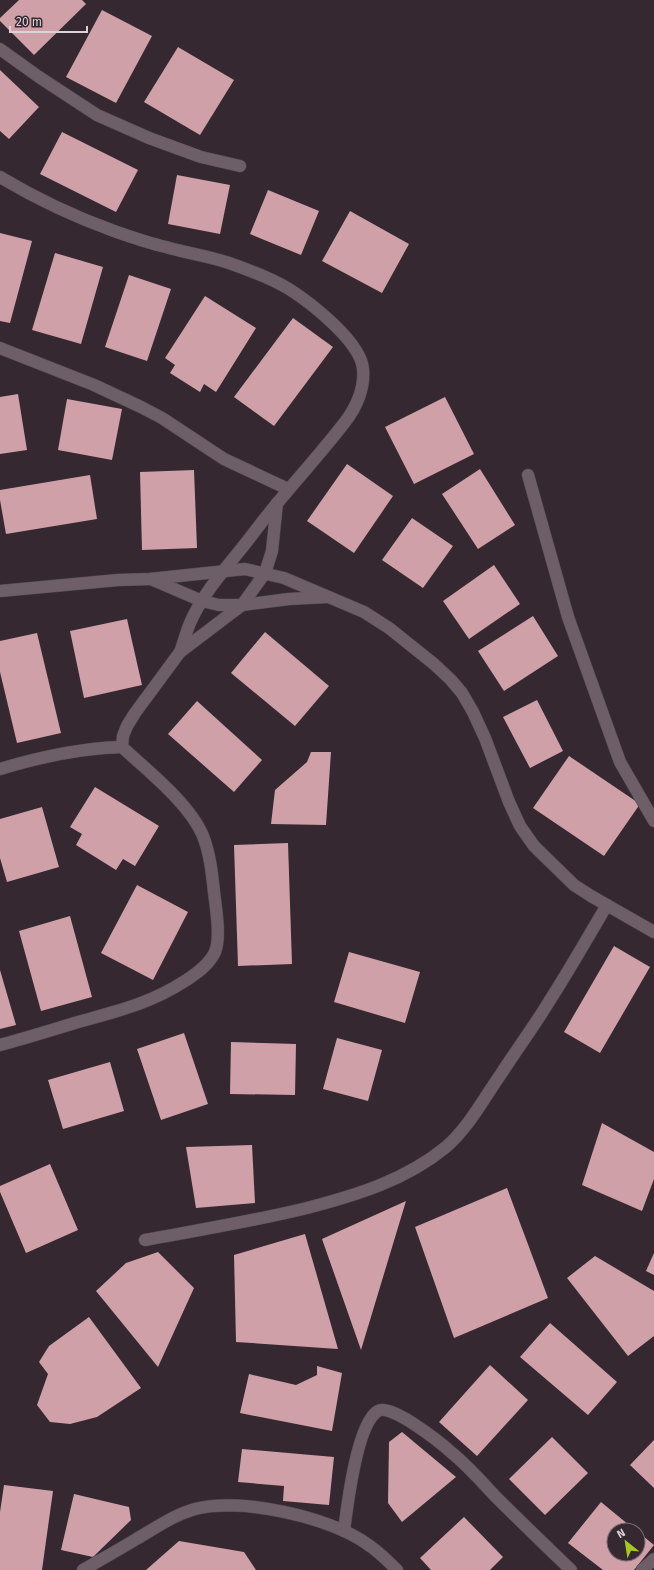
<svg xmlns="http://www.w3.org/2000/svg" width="654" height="1570" viewBox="0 0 654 1570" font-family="'Fira Sans',sans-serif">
<rect width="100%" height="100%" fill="#352831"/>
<g fill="#d0a0a8">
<polygon points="19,0 82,0 86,4 34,55 0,21 0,18"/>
<polygon points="102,10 152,36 116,103 66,77"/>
<polygon points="178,47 234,80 200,135 144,102"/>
<polygon points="0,70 39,107 9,139 0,131"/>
<polygon points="62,132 138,170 116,212 40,174"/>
<polygon points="177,175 230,185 220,234 168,224"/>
<polygon points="268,190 319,211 301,255 250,234"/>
<polygon points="350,211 409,244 382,293 322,261"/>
<polygon points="0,233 32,241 10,323 0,321"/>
<polygon points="55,253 103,267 81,344 32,330"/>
<polygon points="129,275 171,289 147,361 105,347"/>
<polygon points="205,296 256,328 216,392 204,384 200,392 170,373 175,365 165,358"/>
<polygon points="293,318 333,347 274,426 234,397"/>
<polygon points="18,394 27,450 0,454 0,397"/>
<polygon points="445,397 474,454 414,484 385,427"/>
<polygon points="67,399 122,409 112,460 58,450"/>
<polygon points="347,464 393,496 354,553 307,521"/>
<polygon points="480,469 515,525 478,549 442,494"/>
<polygon points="194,470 197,548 142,550 140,472"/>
<polygon points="90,475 97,519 6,534 0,500 0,490"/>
<polygon points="412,518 453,546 423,588 382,560"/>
<polygon points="494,565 520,604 469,639 443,601"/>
<polygon points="533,616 558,656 504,691 478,651"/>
<polygon points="127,619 142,685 84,698 70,631"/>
<polygon points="265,632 329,686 295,726 231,673"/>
<polygon points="37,633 61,733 17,743 0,672 0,641"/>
<polygon points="537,700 563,751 530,768 503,717"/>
<polygon points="197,701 262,760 234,792 168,734"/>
<polygon points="311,752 331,752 326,825 271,824 275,790 307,762"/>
<polygon points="569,756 640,804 604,856 533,808"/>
<polygon points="95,787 159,826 135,866 123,859 116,870 76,845 82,834 70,827"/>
<polygon points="42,807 59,867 7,882 0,858 0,819"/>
<polygon points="288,843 292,964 238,966 234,845"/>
<polygon points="137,885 188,912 153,980 101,953"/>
<polygon points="70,916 92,997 41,1011 19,931"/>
<polygon points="614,946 650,967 600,1053 564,1032"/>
<polygon points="349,952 420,972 405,1023 334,1002"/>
<polygon points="0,970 16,1025 0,1029"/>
<polygon points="184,1033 208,1104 161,1120 137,1049"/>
<polygon points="337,1038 382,1050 368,1101 323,1089"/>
<polygon points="231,1042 296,1044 295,1095 230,1094"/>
<polygon points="110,1062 124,1111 63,1129 48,1080"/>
<polygon points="602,1123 654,1152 654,1179 642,1211 582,1185"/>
<polygon points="252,1145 255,1203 196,1208 186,1147"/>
<polygon points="50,1164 78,1230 26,1253 0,1192 0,1186"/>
<polygon points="507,1188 548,1298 454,1338 415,1227"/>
<polygon points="406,1201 361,1350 322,1239"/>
<polygon points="305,1234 338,1349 236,1342 234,1255"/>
<polygon points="158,1252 194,1288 158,1367 96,1291 126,1263"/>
<polygon points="654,1253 654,1275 646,1271"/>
<polygon points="595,1256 654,1291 654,1336 628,1356 567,1278"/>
<polygon points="89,1317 141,1388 97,1417 70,1424 50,1422 37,1405 48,1374 39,1362 49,1346"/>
<polygon points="550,1323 617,1382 588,1415 520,1357"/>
<polygon points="490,1365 528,1400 477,1456 439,1422"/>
<polygon points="317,1366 342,1373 332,1431 240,1413 249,1374 296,1385 317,1375"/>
<polygon points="402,1432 456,1477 402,1522 388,1503 389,1442"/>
<polygon points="552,1437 588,1473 545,1515 509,1479"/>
<polygon points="654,1440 654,1488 630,1465"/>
<polygon points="242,1449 334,1457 329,1505 283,1501 284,1486 238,1482"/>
<polygon points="4,1485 53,1491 42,1570 0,1570 0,1512"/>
<polygon points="74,1494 129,1507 131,1520 93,1557 61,1550"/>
<polygon points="601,1502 635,1530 614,1530 614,1554 638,1554 638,1532 654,1545 634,1570 603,1570 568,1543"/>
<polygon points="464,1517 503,1557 490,1570 431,1570 420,1558"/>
<polygon points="179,1541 244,1552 256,1570 146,1570"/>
</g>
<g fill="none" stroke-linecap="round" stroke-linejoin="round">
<g stroke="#51474e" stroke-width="13">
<g id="street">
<polyline points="0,49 39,77 97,115 149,138 201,157 240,166"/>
<polyline points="0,348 94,385 141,407 162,418 224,459 288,489"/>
<polyline points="528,475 568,617 620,762 654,821"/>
<path d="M0,769c40,-12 81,-21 122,-22"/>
<path d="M145,1240c55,-10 109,-19 162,-32 50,-13 99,-28 139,-61 23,-20 38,-49 55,-73 16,-25 34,-49 49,-74 20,-31 38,-63 57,-95"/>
<path d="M344,1531c3,-24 13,-108 34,-120 13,-8 63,32 74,42 16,13 29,28 43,43 25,25 51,50 76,74"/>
<path d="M83,1570c19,-11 37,-21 55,-32 19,-11 36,-23 57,-29 45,-12 135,8 172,35 11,7 21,17 30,26"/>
<polyline points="642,1570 654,1559"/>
</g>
</g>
<g stroke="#51474e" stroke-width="13">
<g id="secondary">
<path d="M0,177c35,21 75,40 114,54 17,6 34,12 52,16 20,6 42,9 63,16 20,7 42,15 60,26 22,14 72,53 74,80 2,19 -7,39 -18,53 -30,39 -64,74 -93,113 -21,28 -48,55 -62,88 -4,9 -6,19 -10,29"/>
<polyline points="151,579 202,601 219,605 242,605 289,599 327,597"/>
<polyline points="0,591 118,580 150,579 245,569 284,578 364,612 389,628 434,664 451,680 462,693 473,712 485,738 509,802 520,826 534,846 574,885 591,896 654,932"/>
<path d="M0,1045c26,-7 52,-15 78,-23 40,-11 71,-18 107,-41 11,-7 24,-16 30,-29 6,-15 1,-43 -1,-60 -2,-19 -4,-38 -11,-56 -13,-32 -55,-65 -81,-89l1,-11 4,-10 8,-13 45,-61 62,-47 23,-32 7,-22 5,-48"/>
</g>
</g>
<use href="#street" stroke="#6d5e68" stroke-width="12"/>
<use href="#secondary" stroke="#6d5e68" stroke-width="12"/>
</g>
<g transform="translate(626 1542) rotate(330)"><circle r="19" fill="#352831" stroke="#776c74"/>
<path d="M0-3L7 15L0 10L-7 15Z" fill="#a6c821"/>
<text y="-6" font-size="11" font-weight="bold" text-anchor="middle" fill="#dbd3d8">N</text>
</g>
<path d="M10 26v6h77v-6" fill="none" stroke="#dbd3d8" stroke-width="2"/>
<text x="16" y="26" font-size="12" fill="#dbd3d8" stroke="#352831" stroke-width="3" paint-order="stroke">20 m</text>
</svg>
